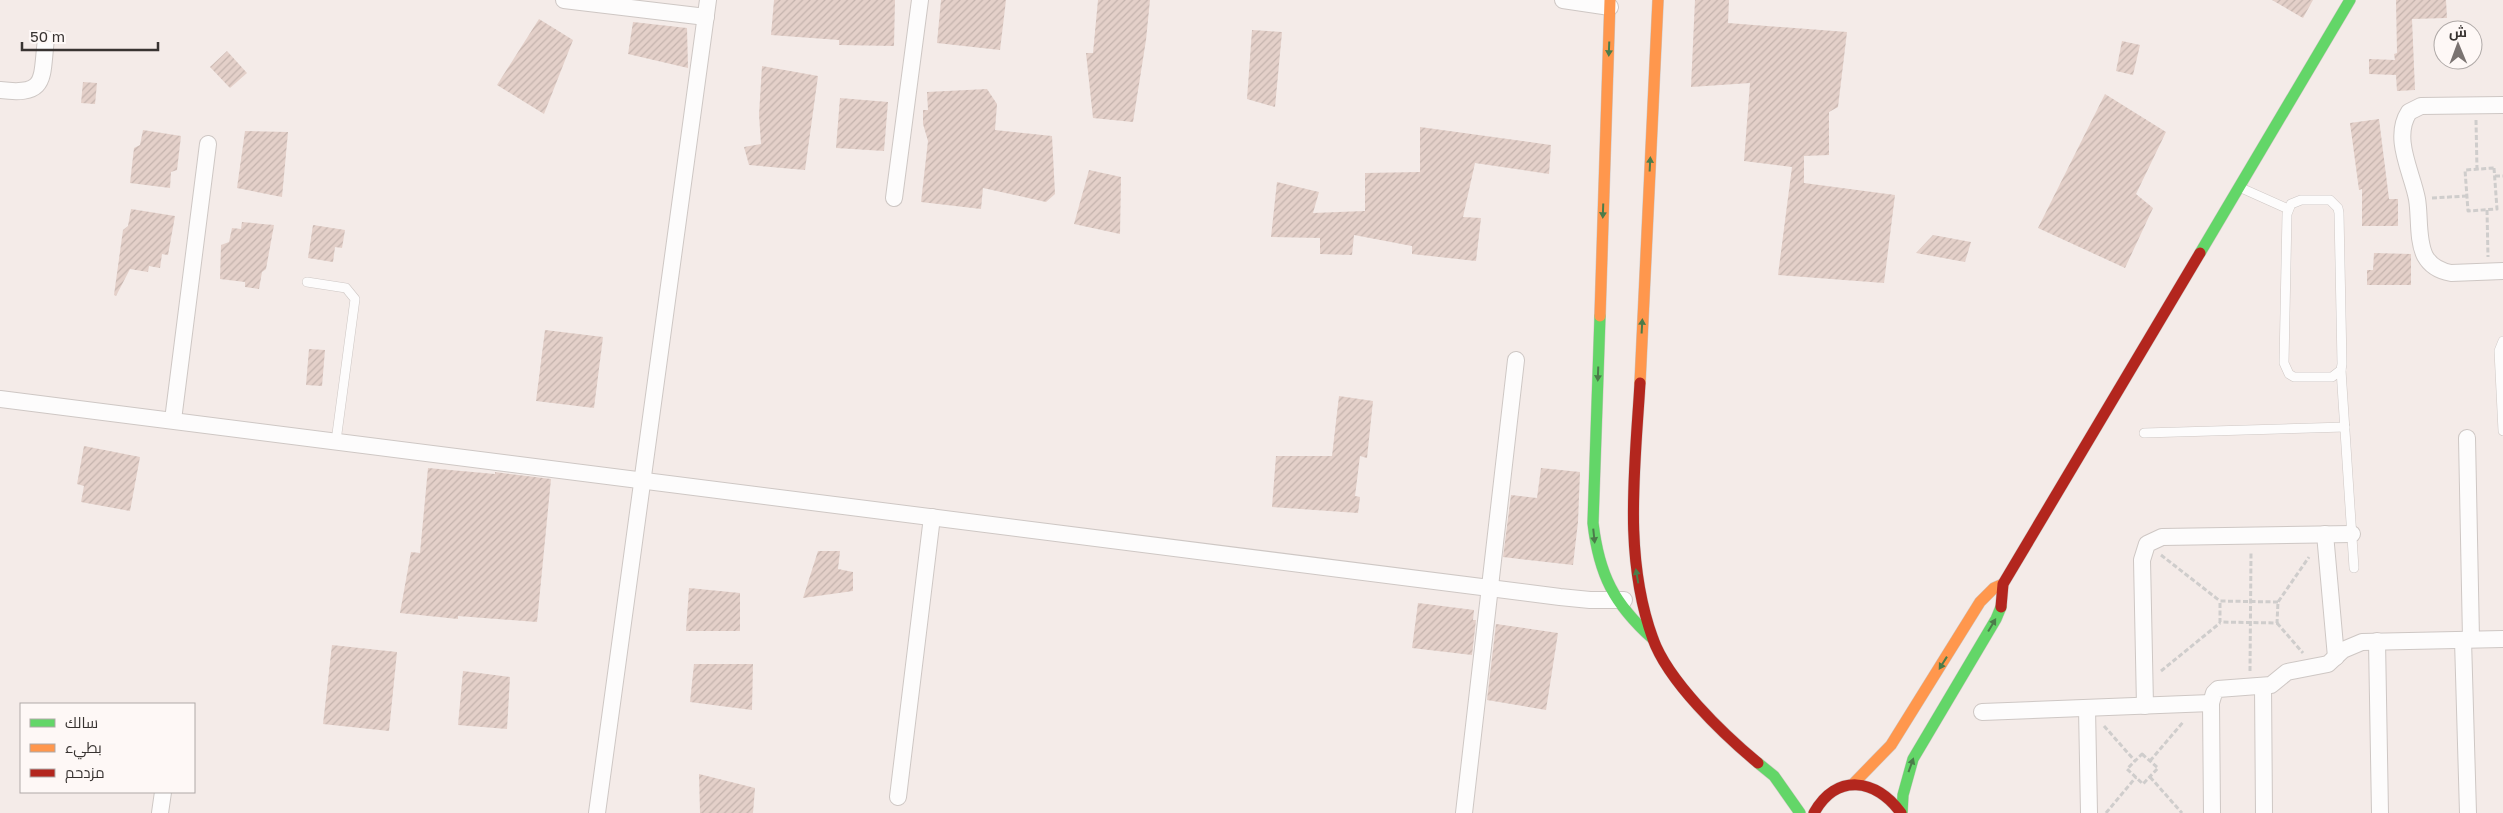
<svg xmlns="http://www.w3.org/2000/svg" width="2503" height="813" viewBox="0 0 2503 813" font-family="'Golos Text',Cairo,sans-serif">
<defs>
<pattern id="building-hatch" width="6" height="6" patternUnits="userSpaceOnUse" patternTransform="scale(1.25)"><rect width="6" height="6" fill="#e4d0c9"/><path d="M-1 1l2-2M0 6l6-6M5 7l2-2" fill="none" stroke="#c4b3ad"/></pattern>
</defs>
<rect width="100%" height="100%" fill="#f4ebe8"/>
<g fill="url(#building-hatch)">
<polygon points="774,0 895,0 894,46 839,45 839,40 771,35"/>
<polygon points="941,0 1006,0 1000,50 937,43"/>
<polygon points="1098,0 1150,0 1146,40 1133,122 1093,118 1086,53 1093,53"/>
<polygon points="1695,0 1729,0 1728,23 1847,32 1838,107 1829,112 1829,155 1804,156 1804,183 1895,195 1884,283 1778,275 1792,167 1744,161 1750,83 1691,87"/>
<polygon points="2272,0 2313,0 2303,18"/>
<polygon points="2396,0 2446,0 2447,18 2412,19 2415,90 2397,91 2396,75 2369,74 2369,59 2395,60 2394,54 2397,53"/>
<polygon points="539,19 573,40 544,114 497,85"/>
<polygon points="633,22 687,28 688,68 628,54"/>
<polygon points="1252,30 1282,32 1275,107 1247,99"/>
<polygon points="2122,41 2140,45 2133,75 2116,71"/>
<polygon points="227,51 247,73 230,88 210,67"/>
<polygon points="762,66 818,76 805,170 749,165 744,147 761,144 759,115"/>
<polygon points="83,82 97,83 95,104 81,103"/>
<polygon points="987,89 997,104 995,130 1052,136 1055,194 1046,202 983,188 981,209 921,202 928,141 923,124 923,110 928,110 927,92"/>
<polygon points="2105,94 2166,132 2136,194 2153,208 2125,268 2038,228"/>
<polygon points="840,98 888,102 884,151 836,148"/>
<polygon points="2379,119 2389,199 2398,199 2398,226 2362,226 2362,189 2359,190 2350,123"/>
<polygon points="1420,127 1551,145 1549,174 1475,163 1463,217 1481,218 1476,261 1412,254 1412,246 1354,235 1352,255 1320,254 1320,238 1271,237 1277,182 1319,192 1313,213 1365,211 1365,173 1420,172"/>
<polygon points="143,130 181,136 177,170 171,172 170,188 130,183 134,148 140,145"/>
<polygon points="245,131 288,132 282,197 237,188"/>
<polygon points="1089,170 1121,177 1120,234 1074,224"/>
<polygon points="131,209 175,216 168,255 162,254 160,268 149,266 148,272 130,269 116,296 114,295 123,230 128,226"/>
<polygon points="242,222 274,225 266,269 262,272 259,289 245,287 245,282 220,279 221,245 229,242 232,228 241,229"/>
<polygon points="313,225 345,230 342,248 335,247 333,262 308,258"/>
<polygon points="1933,235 1971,242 1965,262 1916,253"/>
<polygon points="2374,253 2411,254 2411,285 2367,285 2367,270 2373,270"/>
<polygon points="545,330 603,337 594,408 536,401"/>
<polygon points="309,349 325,350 322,386 306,385"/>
<polygon points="1339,396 1373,401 1367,458 1360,456 1355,496 1360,497 1358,513 1272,507 1276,456 1332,456"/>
<polygon points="84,446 140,457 130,511 81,502 84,486 77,484"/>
<polygon points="428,468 495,474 495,472 551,479 537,622 458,616 458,619 400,613 411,552 420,553"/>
<polygon points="1541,468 1580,472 1578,522 1573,565 1503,557 1511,495 1537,498"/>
<polygon points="818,551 840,551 838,569 853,572 853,591 803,598"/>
<polygon points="689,588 740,593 740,631 686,631"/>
<polygon points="1418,603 1474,610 1473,620 1476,620 1472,655 1412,648"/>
<polygon points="1496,624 1558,633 1546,710 1487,700"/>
<polygon points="332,645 397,652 389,731 323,724"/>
<polygon points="694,664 753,664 752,710 690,702"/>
<polygon points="463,671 510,677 507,729 458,725"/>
<polygon points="699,774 755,788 753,813 700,813"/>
</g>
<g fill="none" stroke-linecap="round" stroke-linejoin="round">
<g stroke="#cec7c4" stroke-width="10">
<g id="lane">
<polyline points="2239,187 2288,209"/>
<polygon points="2301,200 2330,200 2338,208 2339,213 2342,364 2341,370 2332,377 2294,377 2289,374 2284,363 2287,214 2291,204"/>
<polyline points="307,282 346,288 355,299 336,441"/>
<polyline points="2503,341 2499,351 2503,431"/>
<polyline points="2341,370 2354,568"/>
<polyline points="2144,433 2345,427"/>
</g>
</g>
<g stroke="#cec7c4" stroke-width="18">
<g id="street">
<polyline points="564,0 706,17"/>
<polyline points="1563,0 1610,7"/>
<path d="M0,90c48,6 41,-11 46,-51"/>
<path d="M2503,105l-82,1 -12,6c-17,26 3,60 8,87 3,17 0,41 8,57 6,11 15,15 26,17l52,-2"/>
<polyline points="894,198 920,0"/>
<polyline points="0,399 1560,597 1590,600 1624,600"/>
<polyline points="173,420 208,144"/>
<polyline points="2467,438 2471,639"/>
<polyline points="2325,534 2336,657"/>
<polyline points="2463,640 2468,813"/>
<polyline points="2377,641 2380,813"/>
<polyline points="2263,686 2264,813"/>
<polyline points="2145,706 2142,560 2147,544 2162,537 2352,534"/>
<polyline points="2087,708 2089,813"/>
<polyline points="1982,712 2211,703"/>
<polyline points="898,797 932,517"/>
<polyline points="160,813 163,792"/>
<polyline points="597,813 708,0"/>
<polyline points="1464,813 1516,360"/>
<polyline points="2212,813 2211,703 2214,693 2218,689 2271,685 2287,672 2328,664 2343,650 2362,642 2503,639"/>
</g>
</g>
<g stroke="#cec7c4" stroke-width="12">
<g id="fast">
<polyline points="2200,253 2350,0"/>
<path d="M1600,316l-7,207c6,52 21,81 60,116"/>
<polyline points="1758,763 1774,776 1800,813"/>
<polyline points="1902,813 1903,795 1913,759 1996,619 2001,607"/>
</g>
</g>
<g stroke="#cec7c4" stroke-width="12">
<g id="slow">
<polyline points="1600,316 1610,0"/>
<polyline points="1640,383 1658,0"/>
<polyline points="1853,784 1891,745 1980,602 1994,588 2003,584"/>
</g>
</g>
<g stroke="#cec7c4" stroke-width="12">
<g id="jam">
<path d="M1640,383c-5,85 -17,174 13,256 15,42 70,95 105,124"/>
<polyline points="2001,607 2003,584 2200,253"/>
<path d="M1814,813c22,-40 62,-35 87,0"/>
</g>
</g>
<g stroke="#cfcdcc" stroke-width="3" stroke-dasharray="5 2.5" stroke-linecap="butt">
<polyline points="2476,120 2477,170"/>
<polygon points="2494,168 2497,209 2468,211 2465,170"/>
<polyline points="2495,176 2503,176"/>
<polyline points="2432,198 2467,196"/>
<polyline points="2487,210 2488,257"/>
<polyline points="2161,555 2220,601"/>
<polyline points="2278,602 2220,601 2220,622 2277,623 2278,602 2309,557"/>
<polyline points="2277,623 2303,653"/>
<polyline points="2161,671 2220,623"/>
<polyline points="2250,671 2251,552"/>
<polyline points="2104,726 2135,761"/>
<polygon points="2142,754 2158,768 2143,784 2127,769"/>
<polyline points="2150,761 2184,721"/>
<polyline points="2150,777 2182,813"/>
<polyline points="2106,813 2136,777"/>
</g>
<use href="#lane" stroke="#fdfcfc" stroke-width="9"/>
<use href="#street" stroke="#fdfcfc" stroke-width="16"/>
<use href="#fast" stroke="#63d668" stroke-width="11"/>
<use href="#slow" stroke="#ff974d" stroke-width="11"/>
<use href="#jam" stroke="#b3261e" stroke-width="11"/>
</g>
<defs><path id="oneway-solid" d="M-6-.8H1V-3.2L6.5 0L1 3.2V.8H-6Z" transform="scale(1.25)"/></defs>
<g fill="#4b7c4a">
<use href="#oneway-solid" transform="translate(1609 49) rotate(92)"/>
<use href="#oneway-solid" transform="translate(1650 164) rotate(-87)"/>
<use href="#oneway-solid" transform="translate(1603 211) rotate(92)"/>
<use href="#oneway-solid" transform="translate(1642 326) rotate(-87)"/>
<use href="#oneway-solid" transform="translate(1598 374) rotate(92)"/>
<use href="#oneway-solid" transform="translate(1594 536) rotate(84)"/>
<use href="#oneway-solid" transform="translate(1637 576) rotate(-100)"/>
<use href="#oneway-solid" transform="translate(1992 625) rotate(-59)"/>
<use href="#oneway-solid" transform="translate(1943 663) rotate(122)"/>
<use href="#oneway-solid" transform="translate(1911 765) rotate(-70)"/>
</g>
<rect x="20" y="703" width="175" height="90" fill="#fef8f6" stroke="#afa9a7"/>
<rect x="30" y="719" width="25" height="8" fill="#63d668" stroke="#afa9a7"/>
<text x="65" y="728" font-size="15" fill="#383331">سالك</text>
<rect x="30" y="744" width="25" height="8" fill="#ff974d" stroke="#afa9a7"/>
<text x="65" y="753" font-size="15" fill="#383331">بطيء</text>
<rect x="30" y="769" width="25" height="8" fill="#b3261e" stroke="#afa9a7"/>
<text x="65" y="778" font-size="15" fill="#383331">مزدحم</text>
<g transform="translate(2458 45) rotate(359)"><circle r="24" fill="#fef8f6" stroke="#afa9a7"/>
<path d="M0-4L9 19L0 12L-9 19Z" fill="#7a7371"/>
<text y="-8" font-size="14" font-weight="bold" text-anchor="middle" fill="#383331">ش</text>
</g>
<path d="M22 42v8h136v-8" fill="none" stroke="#383331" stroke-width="2.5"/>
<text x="30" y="42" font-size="15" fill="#383331" stroke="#fef8f6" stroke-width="4" paint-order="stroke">50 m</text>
</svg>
